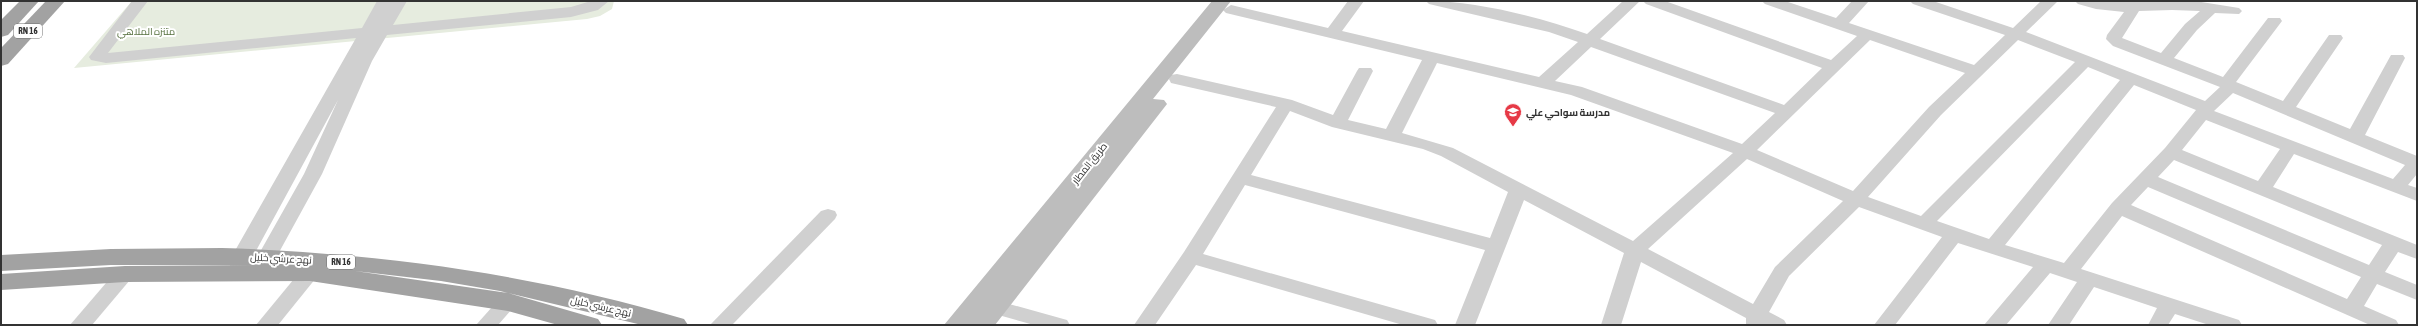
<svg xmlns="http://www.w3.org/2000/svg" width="2418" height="326" viewBox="0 0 2418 326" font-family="'Asap Condensed',Cairo,sans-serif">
<rect width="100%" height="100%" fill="#fff"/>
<polygon fill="#e6ecdf" points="132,1 614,1 612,9 600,16 587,19 74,68"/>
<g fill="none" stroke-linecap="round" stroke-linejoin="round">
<g fill="#d0d0d0" fill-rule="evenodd">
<path d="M132,1h16l-40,52 254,-25 15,-27h30l-14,24 178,-18 20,-6h18l-11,9 -27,7 -184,18 -15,26 -50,113 -45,82 -12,14 -20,10 -7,-2 -8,-12 2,-10 124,-218 -250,25 -15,-3 -2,-3zM338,100l-34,74 -44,78 -9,8z"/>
<path d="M1348,1h16l-22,30 197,46 39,-35 -29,-10 -120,-28 -3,-3c51,0 113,16 161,33l36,-33h17l-40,38 184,66 38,-37 -176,-64 -3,-3h22l166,59 26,-24 -92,-32 -3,-3h23l51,17 16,-17h17l-20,22 125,42 31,-30 -92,-31 -3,-3h23l80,27 28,-27h17l-32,31 179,69 15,-14 -107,-41 -7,-7 1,-4 17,-23 -28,-3 -18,-5 -3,-3h120l44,7 3,3 -3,3 -24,-1 -18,17 -23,28 49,19 45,-59h12l2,3 -46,61 47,19 46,-66h12l2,3 -47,69 54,22 41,-74h12l2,3 -40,77 52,21v18l-9,11 9,3v13l-123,-47 -21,33 144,58v14l-19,-7 -13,20 32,13v15l-40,-16 -13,22 32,14 3,5h-29l-248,-109 -41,53 158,51 3,5h-33l-34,-11 -7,11h-20l9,-17 -63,-21 -25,38h-21l29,-43 -27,-9 -44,52h-22l49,-58 -75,-24 -63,82h-21l68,-88 -83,-30 -70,69 -20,36 15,8 3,5h-41v-7l-105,-56 -20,63h-20l23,-72 -100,-53 -49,125h-20l30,-75 -240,-65 -42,69 232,66 3,5h-35l-207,-60 -41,60h-21l50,-73 92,-145 -105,-24 -2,-4 2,-4 6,-1 115,26 41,15 24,-44 2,-3h12l2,3 -25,49 38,9 36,-69 -196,-47 -3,-3 8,-5 97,23zM2172,10l28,1 -15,13 -24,29 -39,-15 17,-27zM1870,40l95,33 -36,34 -76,84 -96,-41zM2018,40l57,22 -154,154 -53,-19 73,-82zM1591,47l184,66 -33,31 -160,-57 -27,-6zM1437,63l134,32 162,58 -100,88 -180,-93 -51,-15zM2088,67l32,13 -131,159 -52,-18zM2134,85l62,25 -31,38 -53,55 -48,60 -59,-18zM2233,93l172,72 -12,14 -179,-68zM1290,111l42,16 91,22 18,7 67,36 -18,46 -239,-63zM2206,120l74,29 -22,32 -76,-31zM1747,159l96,42 -68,66 -22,37 -105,-55zM2174,160l208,85 -13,20 -211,-88zM2148,187l213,90 -14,22 -216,-94z"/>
<polygon points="828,209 835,211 837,215 835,219 732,325 710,325 821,211"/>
<polygon points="310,266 317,268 320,273 278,325 256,325 303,268"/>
<polygon points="125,267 132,269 135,274 92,325 70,325 118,269"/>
<polygon points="508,295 515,297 518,302 498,325 476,325 501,297"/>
<polygon points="995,300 1067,320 1070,325 1034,325 988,312 985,307 988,302"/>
</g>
<polygon fill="#bdbdbd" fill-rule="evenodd" points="1212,1 1231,1 1153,99 1164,100 1167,104 995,325 944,325"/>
<g fill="#a2a2a2" fill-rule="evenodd">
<polygon points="20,1 39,1 8,35 1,37 1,20"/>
<polygon points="46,1 65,1 8,64 1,66 1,48"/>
<path d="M222,248c157,5 311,26 462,71l4,6h-46l-142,-34 -59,-10 -86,-10 153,22 90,26 4,6h-44l-50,-14 -198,-30 -185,1 -124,8v-16l124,-8 137,-1h-151l-110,6v-16l110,-6z"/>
</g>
</g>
<defs>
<g id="school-pin" transform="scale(0.9)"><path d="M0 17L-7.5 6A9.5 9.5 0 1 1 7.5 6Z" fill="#e63946" stroke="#fff"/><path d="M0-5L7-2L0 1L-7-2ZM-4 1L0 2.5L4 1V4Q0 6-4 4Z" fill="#fff"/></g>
</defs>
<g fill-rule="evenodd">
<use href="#school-pin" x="1513" y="112"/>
</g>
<g text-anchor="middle" stroke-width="4" stroke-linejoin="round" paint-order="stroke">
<g fill="#fff" stroke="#707070" stroke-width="1">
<rect x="14" y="24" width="28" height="14" rx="3"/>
<rect x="327" y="255" width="28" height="14" rx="3"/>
</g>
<g font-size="9" font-weight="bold" fill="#333">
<text x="28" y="34">RN 16</text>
<text x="341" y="265">RN 16</text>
</g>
<g font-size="10" fill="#56703f" stroke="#fff">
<text x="146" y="35">متنزه الملاهي</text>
</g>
<g font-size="10" font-weight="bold" fill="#333" stroke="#fff" text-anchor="start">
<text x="1526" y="116">مدرسة سواحي علي</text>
</g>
<g font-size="10" fill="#333" stroke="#fff">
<text transform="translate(1089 163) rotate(-51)" y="4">طريق المطار</text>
<text transform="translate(281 258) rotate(3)" y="4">نهج عرشي خليل</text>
<text transform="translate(601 306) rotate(13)" y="4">نهج عرشي خليل</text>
</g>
</g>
<rect width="2418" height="326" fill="none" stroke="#333333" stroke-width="4"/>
</svg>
